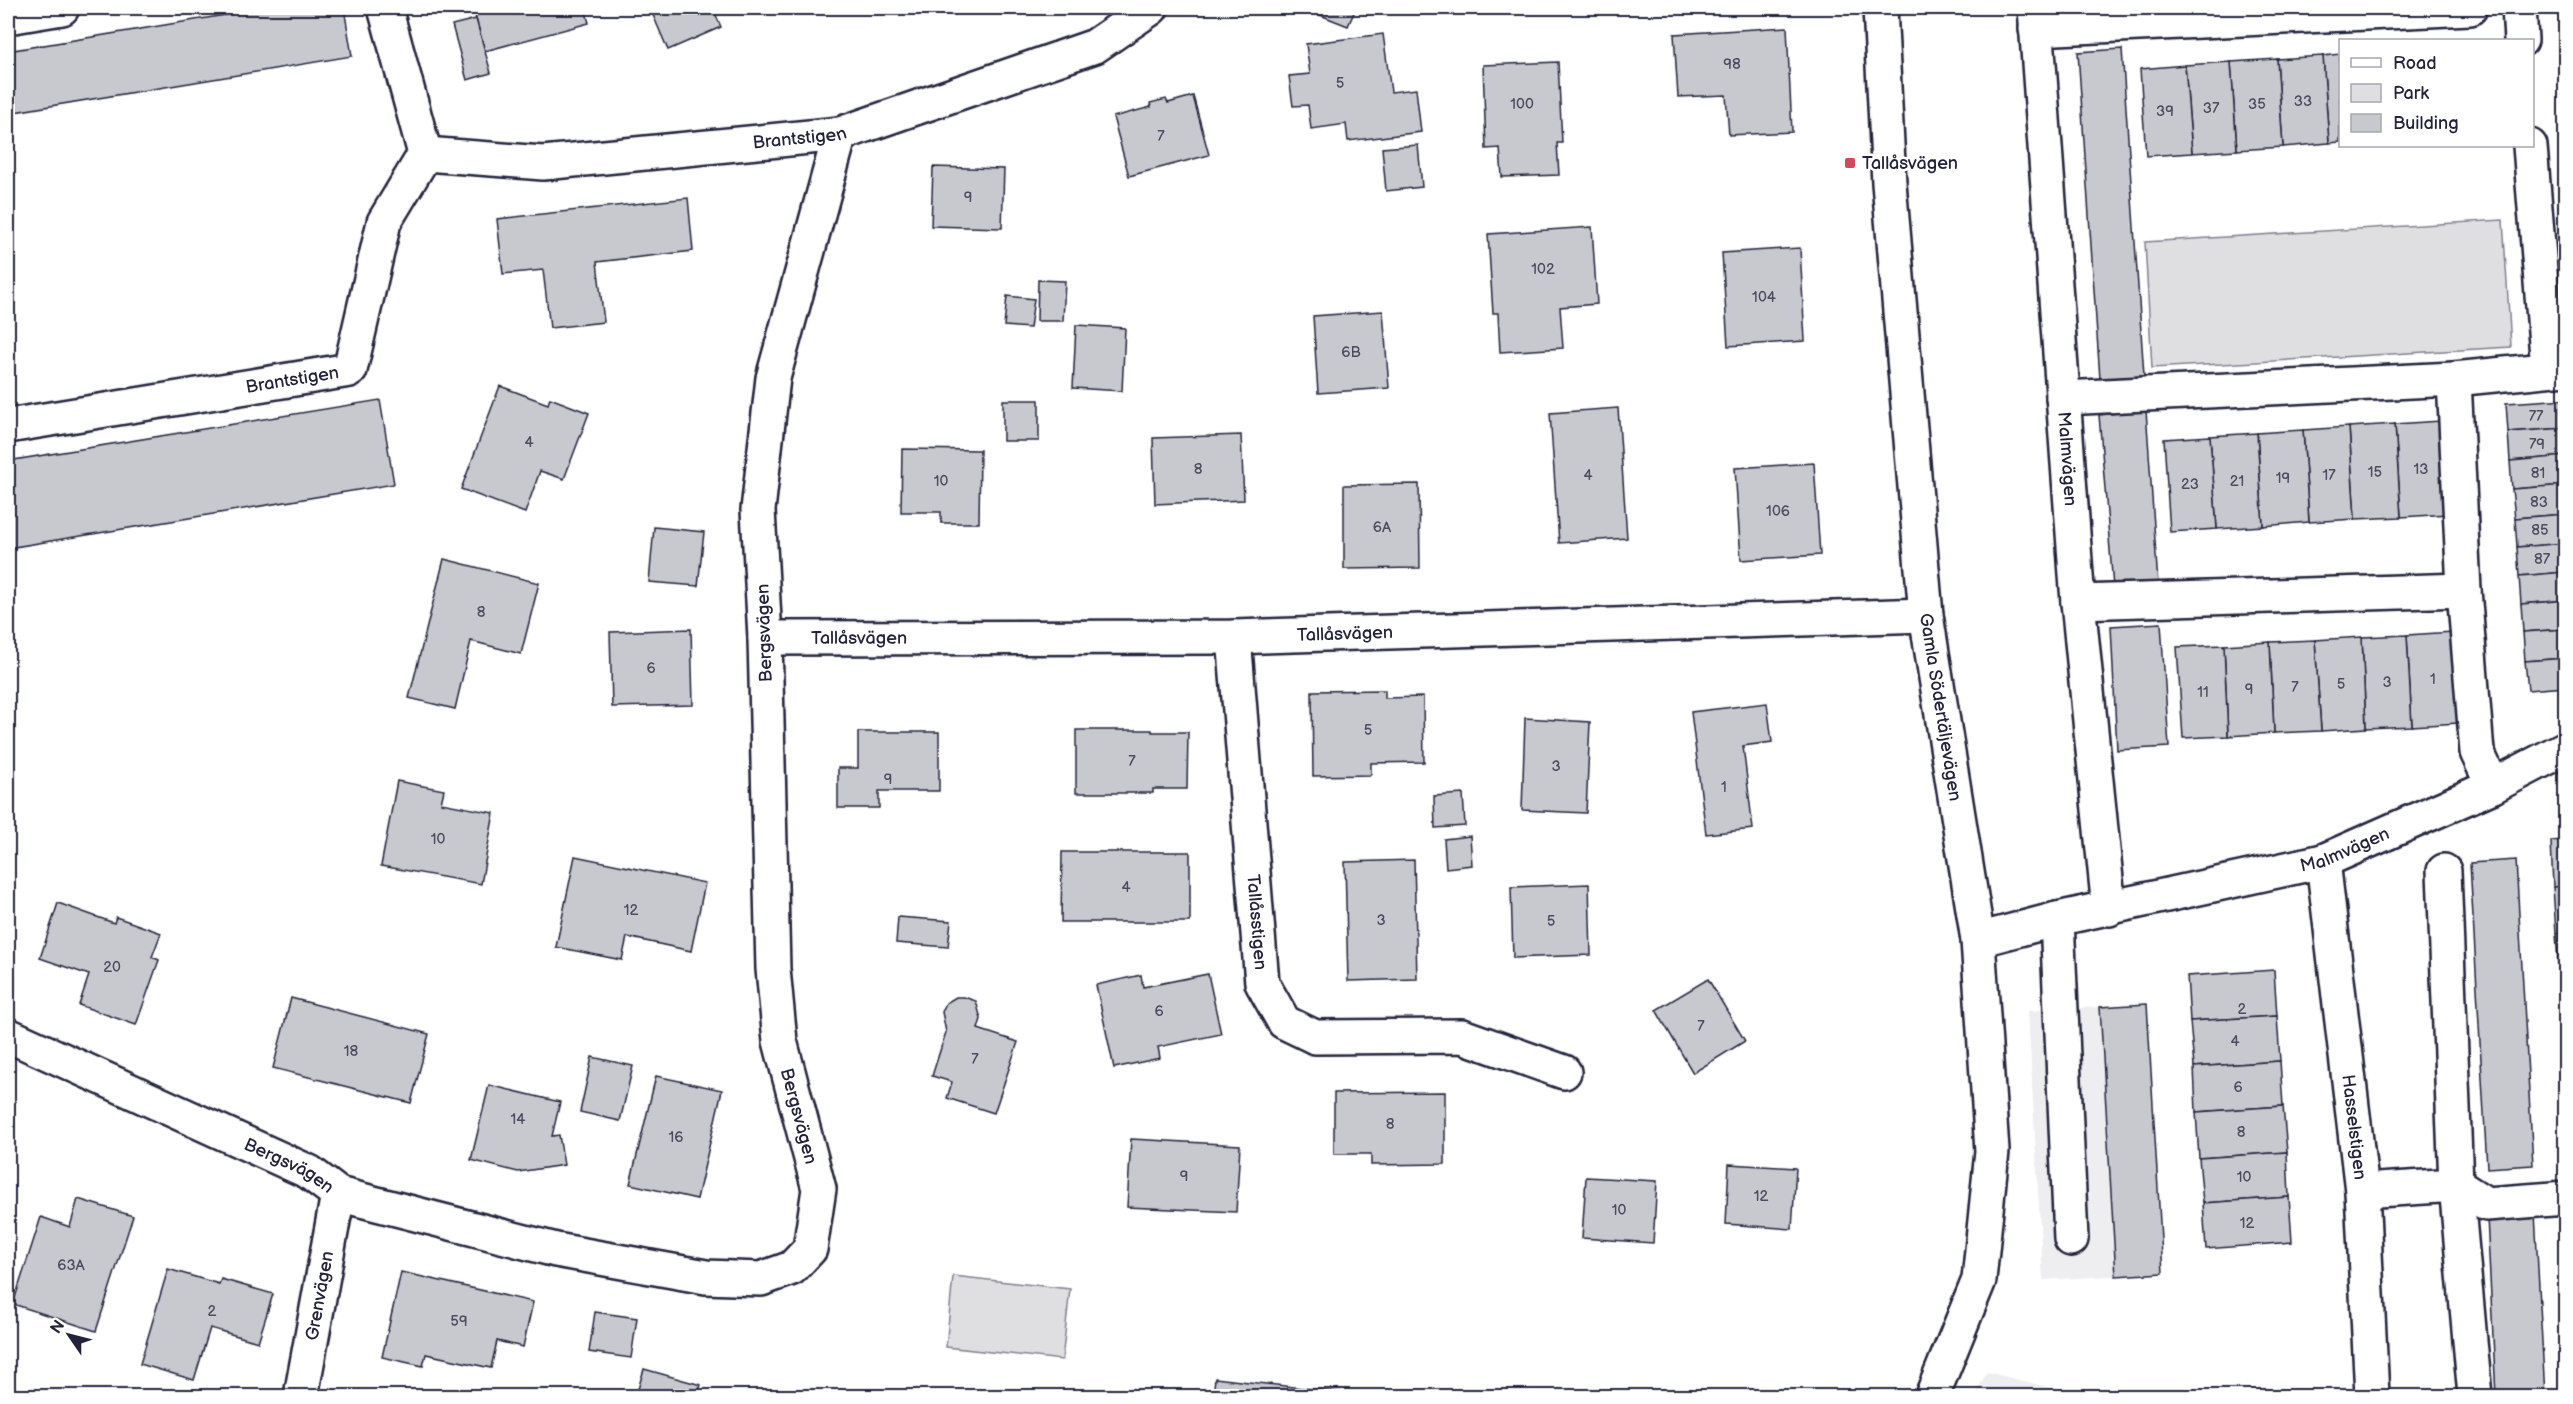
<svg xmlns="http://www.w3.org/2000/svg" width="2573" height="1404" viewBox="0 0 2573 1404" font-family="'Balsamiq Sans',sans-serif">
<rect width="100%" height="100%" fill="#fff"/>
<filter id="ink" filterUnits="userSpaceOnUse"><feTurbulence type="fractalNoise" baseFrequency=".0167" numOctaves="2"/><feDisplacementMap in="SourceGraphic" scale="12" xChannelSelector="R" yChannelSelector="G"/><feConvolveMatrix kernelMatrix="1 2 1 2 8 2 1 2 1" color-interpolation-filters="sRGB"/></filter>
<g filter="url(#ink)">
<g fill="#eeeef1">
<polygon points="2147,1004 2163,1273 2043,1280 2028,1011"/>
<polygon points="1987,1372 2084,1396 1974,1396"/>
</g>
<g fill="#dfdfe2" stroke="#80808e" stroke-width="1.5">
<polygon points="2503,220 2511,347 2152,368 2145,242"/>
<polygon points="953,1276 1070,1289 1062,1360 946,1347"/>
</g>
<g fill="#c8c8cf" stroke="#22223b" stroke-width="1.5">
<polygon points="268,8 344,8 352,56 8,113 8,51"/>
<polygon points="473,8 585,8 589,23 485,51"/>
<polygon points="650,8 713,8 721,27 668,50"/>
<polygon points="1311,8 1356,8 1348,26 1310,11"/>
<polygon points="476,19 491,73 467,80 452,25"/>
<polygon points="1787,27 1792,132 1729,135 1726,95 1678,97 1674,34"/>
<polygon points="1383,34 1391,92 1416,89 1421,132 1348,141 1346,124 1311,129 1308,105 1293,106 1289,76 1310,74 1306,44"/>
<polygon points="2122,49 2144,376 2100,379 2078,52"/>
<polygon points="2340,54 2340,142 2329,143 2323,56"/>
<polygon points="2323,56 2329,143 2283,147 2277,59"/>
<polygon points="2277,59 2283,147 2237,150 2231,62"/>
<polygon points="1558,62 1562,143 1557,143 1559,175 1502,177 1500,148 1486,149 1483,65"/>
<polygon points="2231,62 2237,150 2192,153 2185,65"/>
<polygon points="2185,65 2192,153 2146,156 2140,69"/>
<polygon points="1193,96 1209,155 1129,176 1113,117 1151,107 1150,103 1166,99 1168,103"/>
<polygon points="1418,145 1422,187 1386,191 1382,148"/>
<polygon points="933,167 1004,169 1002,228 931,226"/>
<polygon points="688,198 693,251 597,262 604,322 550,328 543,270 503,274 497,219"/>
<polygon points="1592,227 1597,304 1560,307 1563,348 1500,352 1498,313 1493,313 1488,234"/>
<polygon points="1800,248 1805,341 1728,346 1722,253"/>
<polygon points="1038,280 1065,281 1063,321 1037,321"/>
<polygon points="1007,296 1034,299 1030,328 1004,326"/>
<polygon points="1383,311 1389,388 1318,393 1313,316"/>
<polygon points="1076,325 1125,328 1122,391 1073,388"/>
<polygon points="500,386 548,404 550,398 589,413 564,479 540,471 525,513 461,489"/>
<polygon points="2566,399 2566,428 2508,432 2506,403"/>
<polygon points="380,400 394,484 8,548 8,461"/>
<rect x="1003" y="400" width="36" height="41"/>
<polygon points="1618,408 1627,538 1559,543 1550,413"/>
<polygon points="2146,410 2158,584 2113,587 2099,415"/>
<polygon points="2441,421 2448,514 2401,517 2395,424"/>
<polygon points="2395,424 2401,517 2355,519 2349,427"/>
<polygon points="2349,427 2355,519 2309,522 2303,430"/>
<polygon points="2566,428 2566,456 2510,461 2508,432"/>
<polygon points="2303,430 2309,522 2263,526 2257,433"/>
<polygon points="2257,433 2263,526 2217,529 2210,436"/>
<polygon points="1241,435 1244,500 1155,504 1153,438"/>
<polygon points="2210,436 2217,529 2170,532 2164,439"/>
<polygon points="902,449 980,450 979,523 941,523 941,512 901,512"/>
<polygon points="2566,456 2566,485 2512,489 2510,461"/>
<polygon points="1814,463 1820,555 1741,560 1735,468"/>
<polygon points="1419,484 1420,568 1344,569 1344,485"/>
<polygon points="2566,485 2566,514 2515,518 2512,489"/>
<polygon points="2566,514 2566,543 2517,547 2515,518"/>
<polygon points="654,527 704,532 698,586 649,582"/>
<polygon points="2566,543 2566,572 2519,576 2517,547"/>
<polygon points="444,559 539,583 521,654 471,641 455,709 409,698"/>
<polygon points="2566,572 2566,600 2521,604 2519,576"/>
<polygon points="2566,600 2566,629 2523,632 2521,604"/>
<polygon points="2161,623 2169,747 2117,750 2111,626"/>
<polygon points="691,629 693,705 612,707 610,632"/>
<polygon points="2566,629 2566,658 2525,661 2523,632"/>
<polygon points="2453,632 2458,723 2412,726 2407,635"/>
<polygon points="2407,635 2412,726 2366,728 2362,637"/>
<polygon points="2362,637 2366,728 2321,731 2315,640"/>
<polygon points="2315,640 2321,731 2274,733 2270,642"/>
<polygon points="2270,642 2274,733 2228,736 2224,645"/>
<polygon points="2224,645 2228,736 2183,738 2177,647"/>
<polygon points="2566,658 2566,687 2528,690 2525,661"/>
<polygon points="1385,690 1385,698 1423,697 1424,762 1371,763 1371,775 1313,776 1312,691"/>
<polygon points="1767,703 1772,742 1743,746 1753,829 1706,834 1691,712"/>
<polygon points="1525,718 1590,722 1586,813 1522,810"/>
<polygon points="1076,730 1152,730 1152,732 1188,732 1187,789 1153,789 1153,793 1076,793"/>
<polygon points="858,732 939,732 939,791 879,791 879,808 838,808 838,768 858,768"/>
<polygon points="397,781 444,790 441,803 494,813 481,884 381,866"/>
<polygon points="1463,794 1465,826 1435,828 1434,796"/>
<polygon points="1470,836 1472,865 1446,868 1444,839"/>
<polygon points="2566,840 2566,886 2553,887 2551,841"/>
<polygon points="1062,852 1190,852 1190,922 1061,922"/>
<polygon points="575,856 705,883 691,951 627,937 622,960 556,947"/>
<polygon points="1414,860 1417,979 1348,981 1345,862"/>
<polygon points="2516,860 2533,1165 2487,1168 2470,863"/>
<polygon points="1589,884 1591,955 1513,958 1511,887"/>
<polygon points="2566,886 2566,932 2556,933 2553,887"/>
<polygon points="58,903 114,923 116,917 161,933 152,957 159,960 136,1025 79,1005 89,975 40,958"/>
<polygon points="898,917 951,921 948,947 896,943"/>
<polygon points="2566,932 2566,978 2559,978 2556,933"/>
<polygon points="2274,970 2277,1016 2190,1021 2187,976"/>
<polygon points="1208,974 1221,1034 1158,1047 1160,1058 1114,1068 1096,985 1141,975 1143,987"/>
<polygon points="2559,978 2566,978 2566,1023 2561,1023"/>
<polygon points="1708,979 1745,1041 1693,1073 1656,1010"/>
<polygon points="956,997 964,997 976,1001 981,1019 978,1029 1018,1042 994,1113 947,1098 952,1082 932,1076 946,1032 942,1012 946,1003"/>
<polygon points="291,998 429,1034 411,1103 273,1068"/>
<polygon points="2147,1004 2163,1273 2116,1276 2100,1007"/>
<polygon points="2277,1016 2280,1061 2194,1067 2190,1021"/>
<polygon points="2561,1023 2566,1023 2566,1069 2564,1069"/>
<polygon points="592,1057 633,1066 620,1121 580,1112"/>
<polygon points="2280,1061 2283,1106 2196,1112 2194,1067"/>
<polygon points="656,1076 722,1090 697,1199 630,1184"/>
<polygon points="489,1085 560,1102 552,1136 559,1135 564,1165 518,1172 471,1160"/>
<polygon points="1445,1092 1445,1164 1371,1165 1371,1154 1334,1154 1334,1093"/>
<polygon points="2283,1106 2287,1152 2199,1158 2196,1112"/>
<polygon points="1131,1139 1240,1145 1236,1212 1127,1207"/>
<polygon points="2287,1152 2289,1197 2203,1203 2199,1158"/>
<polygon points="1729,1164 1796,1168 1792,1229 1726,1224"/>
<polygon points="1586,1177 1657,1181 1653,1243 1582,1238"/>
<polygon points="2289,1197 2292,1242 2206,1249 2203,1203"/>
<polygon points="78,1199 133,1216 96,1331 13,1304 41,1217 70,1227"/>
<polygon points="2535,1214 2545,1396 2496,1396 2487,1217"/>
<polygon points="168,1269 219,1284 221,1279 273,1294 258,1342 210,1328 194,1380 140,1364"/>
<polygon points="401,1272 533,1302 523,1347 497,1341 491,1368 426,1354 423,1366 382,1357"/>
<polygon points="595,1312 637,1318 631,1358 589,1352"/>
<polygon points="644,1369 701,1385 697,1396 636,1396"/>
<polygon points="1215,1378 1249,1382 1372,1396 1213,1396"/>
</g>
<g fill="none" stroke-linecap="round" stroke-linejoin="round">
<g stroke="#22223b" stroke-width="38">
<g id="minor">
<path id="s1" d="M1880,8l9,175 37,432 52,325 14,211 -13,129 -47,116"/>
<path id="s2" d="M2035,8l43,594 31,307"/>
<polyline points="2519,8 2521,40"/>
<polyline points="8,17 62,8"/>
<polyline points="2036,29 2470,8"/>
<polyline points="2530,146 2548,369"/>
<path id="s3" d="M425,154l118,9 297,-29 255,-88 56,-38"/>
<polyline points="2454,379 2566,368"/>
<polyline points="2063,398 2454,379 2464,590 2477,752 2493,786"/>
<path id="s4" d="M8,426l342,-56 34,-148 41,-68 -40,-146"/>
<polyline points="2078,602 2464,590"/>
<path id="s5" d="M1234,637l28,346 22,39 31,15 147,-1 102,36"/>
<path id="s6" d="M765,638l469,-1 692,-22"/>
<path id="s7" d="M2323,861l39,330 10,205"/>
<polyline points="2444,871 2456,1185 2475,1396"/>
<polyline points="2057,919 2071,1239"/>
<path id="s8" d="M1978,940l79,-21 266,-58 170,-75 73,-38"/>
<path id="s9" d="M8,1035l301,137 29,22 218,56 150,27 55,2 31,-11 18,-19 9,-60 -39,-148 -7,-72 -8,-331 -7,-128 15,-132 67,-244"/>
<polyline points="2362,1191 2456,1185 2486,1204 2566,1198"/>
<path id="s10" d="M301,1396l37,-202"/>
</g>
</g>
<use href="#minor" stroke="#fff" stroke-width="33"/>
</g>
</g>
<rect fill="#d1495b" stroke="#fff" stroke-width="2" x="1844" y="157" width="12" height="12" rx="3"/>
<g text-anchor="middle" stroke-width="5" stroke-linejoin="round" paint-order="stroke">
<g font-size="15" fill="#4c4c60">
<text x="1732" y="69">98</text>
<text x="1340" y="88">5</text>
<text x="2303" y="106">33</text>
<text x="1522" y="109">100</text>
<text x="2257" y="109">35</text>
<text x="2211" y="113">37</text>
<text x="2165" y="116">39</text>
<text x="1161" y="141">7</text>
<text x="968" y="202">9</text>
<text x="1543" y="274">102</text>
<text x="1764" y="302">104</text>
<text x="1351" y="357">6B</text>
<text x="2536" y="421">77</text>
<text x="529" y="447">4</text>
<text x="2537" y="449">79</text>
<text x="1198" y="474">8</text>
<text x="2421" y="474">13</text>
<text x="2375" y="477">15</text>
<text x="2538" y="478">81</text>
<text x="1588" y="480">4</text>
<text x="2329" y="480">17</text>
<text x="2283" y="483">19</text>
<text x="941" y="486">10</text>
<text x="2237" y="486">21</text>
<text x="2190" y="489">23</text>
<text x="2539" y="507">83</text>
<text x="1778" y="516">106</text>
<text x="1382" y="532">6A</text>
<text x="2540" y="535">85</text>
<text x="2542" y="564">87</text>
<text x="481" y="617">8</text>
<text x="651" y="673">6</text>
<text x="2433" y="684">1</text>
<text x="2387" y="687">3</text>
<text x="2341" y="689">5</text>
<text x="2295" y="692">7</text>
<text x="2249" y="694">9</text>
<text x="2203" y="697">11</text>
<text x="1368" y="735">5</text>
<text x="1132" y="766">7</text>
<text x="1556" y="771">3</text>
<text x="888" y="784">9</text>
<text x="1724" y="792">1</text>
<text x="438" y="844">10</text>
<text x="1126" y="892">4</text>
<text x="631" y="915">12</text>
<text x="1381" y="925">3</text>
<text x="1551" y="926">5</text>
<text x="112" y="972">20</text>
<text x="2242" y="1014">2</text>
<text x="1159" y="1016">6</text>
<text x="1701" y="1031">7</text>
<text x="2235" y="1046">4</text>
<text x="351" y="1056">18</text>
<text x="975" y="1064">7</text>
<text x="2238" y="1092">6</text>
<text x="518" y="1124">14</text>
<text x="1390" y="1129">8</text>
<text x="2241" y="1137">8</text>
<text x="676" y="1142">16</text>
<text x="1184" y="1181">9</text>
<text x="2244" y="1182">10</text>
<text x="1761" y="1201">12</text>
<text x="1619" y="1215">10</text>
<text x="2247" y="1228">12</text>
<text x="71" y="1270">63A</text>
<text x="212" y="1316">2</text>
<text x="459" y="1326">59</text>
</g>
<g font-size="18" fill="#22223b" stroke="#fff">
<text dy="6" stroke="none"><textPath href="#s3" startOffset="376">Brantstigen</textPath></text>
<text dy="6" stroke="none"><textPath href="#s4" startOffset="288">Brantstigen</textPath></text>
<text dy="6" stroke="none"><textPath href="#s2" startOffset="452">Malmvägen</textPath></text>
<text transform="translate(764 633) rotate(-92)" y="6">Bergsvägen</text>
<text dy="6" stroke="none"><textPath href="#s6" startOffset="580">Tallåsvägen</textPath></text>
<text dy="6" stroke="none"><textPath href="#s6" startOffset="94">Tallåsvägen</textPath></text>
<text dy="6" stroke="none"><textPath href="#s1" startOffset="702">Gamla Södertäljevägen</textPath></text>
<text dy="6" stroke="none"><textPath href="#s8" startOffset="378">Malmvägen</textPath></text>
<text dy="6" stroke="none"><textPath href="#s5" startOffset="286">Tallåsstigen</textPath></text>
<text transform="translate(799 1116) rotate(75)" y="6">Bergsvägen</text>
<text dy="6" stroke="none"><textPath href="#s7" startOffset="268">Hasselstigen</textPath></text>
<text dy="6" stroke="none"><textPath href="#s9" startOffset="310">Bergsvägen</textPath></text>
<text dy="6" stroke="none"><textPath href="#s10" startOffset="102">Grenvägen</textPath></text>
</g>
<g font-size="18" fill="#22223b" stroke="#fff" text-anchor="start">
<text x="1862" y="169">Tallåsvägen</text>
</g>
</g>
<rect width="2573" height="1404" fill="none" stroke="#fff" stroke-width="30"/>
<rect x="15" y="15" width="2543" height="1374" fill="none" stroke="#22223b" stroke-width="2" filter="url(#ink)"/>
<rect x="2339" y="39" width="195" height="108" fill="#ffffff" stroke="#a7a7b1" stroke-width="1.5"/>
<rect x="2351" y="58" width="30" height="9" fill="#ffffff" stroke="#a7a7b1" stroke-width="1.5"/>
<text x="2393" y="69" font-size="18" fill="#22223b">Road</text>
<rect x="2351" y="84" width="30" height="18" fill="#dfdfe2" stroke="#a7a7b1" stroke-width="1.5"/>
<text x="2393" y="99" font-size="18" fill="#22223b">Park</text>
<rect x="2351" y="114" width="30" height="18" fill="#c8c8cf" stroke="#a7a7b1" stroke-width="1.5"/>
<text x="2393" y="129" font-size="18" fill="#22223b">Building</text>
<g transform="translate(69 1335) rotate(305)" stroke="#ffffff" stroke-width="4.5" paint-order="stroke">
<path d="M0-4.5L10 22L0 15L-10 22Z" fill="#22223b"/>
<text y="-9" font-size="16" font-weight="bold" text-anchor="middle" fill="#22223b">N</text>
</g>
</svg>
